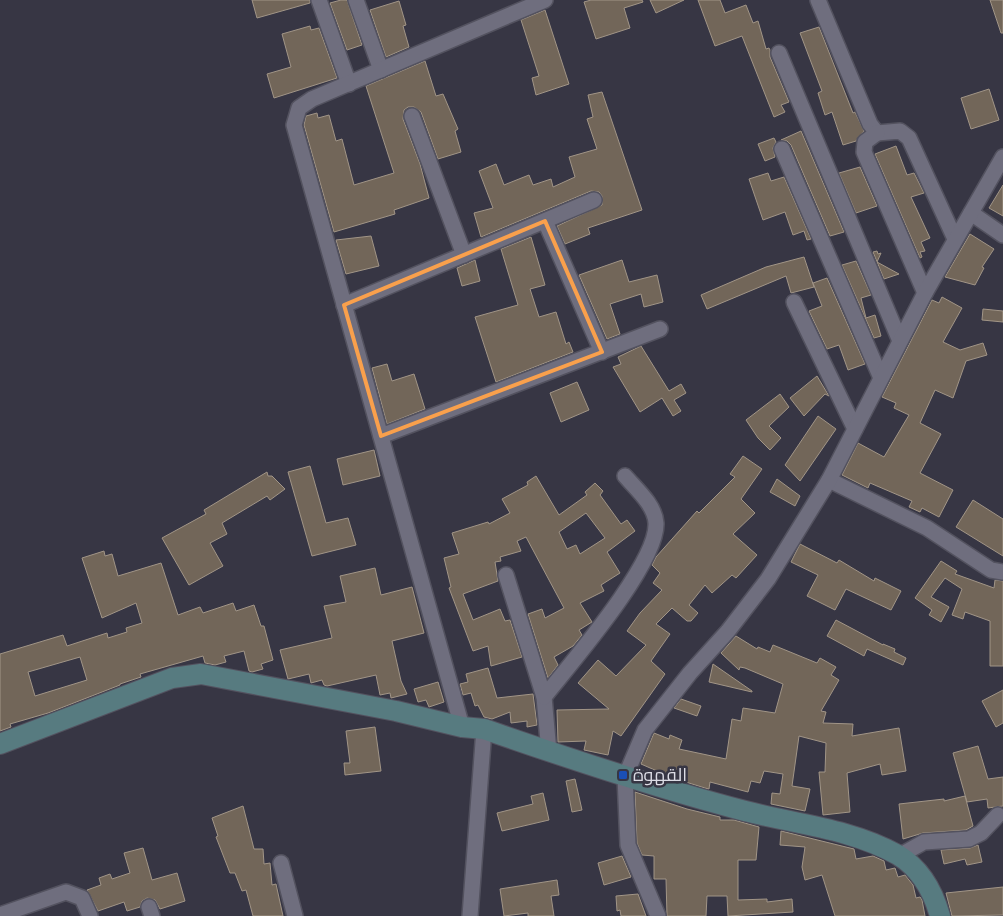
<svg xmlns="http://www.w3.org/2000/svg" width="1003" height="916" viewBox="0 0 1003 916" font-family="Bitter,Cairo,serif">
<rect width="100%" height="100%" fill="#373644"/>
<g fill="#726659" stroke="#a19587" fill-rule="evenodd">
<polygon points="252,0 310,0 310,3 257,18"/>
<polygon points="341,0 347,0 362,45 347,50 330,3"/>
<polygon points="591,0 642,0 643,2 624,8 630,28 596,39 584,2"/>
<polygon points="650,0 684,0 656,13"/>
<polygon points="698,0 720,0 725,13 746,5 753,23 758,21 766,49 769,48 770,50 770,57 789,102 781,105 785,112 774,117 742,36 715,46"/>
<polygon points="990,0 1003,0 1003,33 1001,33"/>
<polygon points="399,1 406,25 403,26 409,47 386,57 370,10"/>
<polygon points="545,10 569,84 536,95 532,78 539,76 521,20"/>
<polygon points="310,26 311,30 319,28 337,78 274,98 267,74 291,67 282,34"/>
<polygon points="819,27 853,113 855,112 864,131 856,141 843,145 832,112 825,115 818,93 822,91 800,33"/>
<polygon points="425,61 436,96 443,94 458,129 455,131 461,152 438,159 421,112 414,107 408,107 404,110 403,119 420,164 429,198 394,210 395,214 334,232 304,125 306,116 317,113 318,118 329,115 336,141 342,139 354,185 394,173 366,86"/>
<polygon points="989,89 999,120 971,129 961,98"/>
<polygon points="602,92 642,210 588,228 590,234 565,244 557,226 602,205 602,196 599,192 591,191 481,237 474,213 493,208 479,171 496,164 504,185 529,175 533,185 551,179 553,187 575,177 569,157 597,149 587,119 593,117 588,95"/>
<polygon points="801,131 844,232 830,236 791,145 787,141 781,140"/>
<polygon points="774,138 776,142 773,148 775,157 765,161 758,144"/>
<polygon points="896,146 907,175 914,173 924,193 911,197 930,238 921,242 925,251 920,252 922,257 920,258 875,154"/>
<polygon points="860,167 877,206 856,213 839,173"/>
<polygon points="768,173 771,181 784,177 811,239 807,240 804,231 793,235 785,212 763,220 749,179"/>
<polygon points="1003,185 1003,216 989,208"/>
<polygon points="970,234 994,249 982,267 984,268 975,285 945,277"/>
<polygon points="371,236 379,266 346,274 336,240"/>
<polygon points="531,237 545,285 530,289 539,317 556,312 566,344 569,342 573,352 496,382 475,317 518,305 501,249"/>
<polygon points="877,251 878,254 881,253 877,262 899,274 884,279 873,252"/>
<polygon points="804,257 814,287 791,293 786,276 707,309 701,295 766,267"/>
<polygon points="475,260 480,281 462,286 457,268"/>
<polygon points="622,260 629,282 657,275 663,302 644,307 641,294 610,304 620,334 607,339 579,275"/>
<polygon points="856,261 871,295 861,298 866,318 875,315 881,336 874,338 842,265"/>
<polygon points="827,278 865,364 848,370 839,345 827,349 809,311 822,306 813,283"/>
<polygon points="942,297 962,308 943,342 960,350 983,343 987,355 966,361 953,398 935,390 920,423 941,434 920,473 953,490 939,517 922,508 920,512 909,507 912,501 870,483 868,488 842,475 858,443 884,457 909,415 894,408 896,403 882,397 932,300 939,303"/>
<polygon points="983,309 1003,311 1003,322 982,320"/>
<polygon points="641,346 669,391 681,384 686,393 674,400 681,411 673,416 662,398 640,412 613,367 621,364 618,357"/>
<polygon points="387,364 392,381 414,374 425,409 387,424 372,368"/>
<polygon points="817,376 829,396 825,394 804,416 790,398"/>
<polygon points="577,382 589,410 561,422 550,393"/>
<polygon points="780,394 789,407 769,426 781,438 770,450 758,438 746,420"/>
<polygon points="818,416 836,429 800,481 785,465"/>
<polygon points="374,450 380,476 343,485 337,459"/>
<polygon points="743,456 762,469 741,499 755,513 733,534 757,555 736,578 732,575 712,593 705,585 689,605 698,613 691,621 687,621 672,608 656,624 670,634 651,661 665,674 621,736 613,731 608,755 584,750 586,741 558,742 557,710 609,709 578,683 598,660 616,676 646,645 627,631 640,613 662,590 653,583 660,573 652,565 656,557 697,511 699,513 735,477 730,474"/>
<polygon points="310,466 326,523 348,518 356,545 312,556 288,472"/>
<polygon points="267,472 268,476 272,476 285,489 270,500 267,496 222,523 227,534 210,543 223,566 189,585 162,538 206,514 204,510"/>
<path d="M536,476l23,39 28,-20 -2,-3 10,-9 8,8 -3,4 21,29 6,-4 8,11 -28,21 13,21 -19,12 3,6 -24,12 12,19 -13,8 3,5 -9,11 -19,11 4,8 -10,13 -20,-64 14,-5 3,9 19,-10 -38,-71 -9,4 4,10 -21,6 1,4 -6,1 3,19 -35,13 10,26 27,-11 5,12 5,-1 12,37 -31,9 -3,-20 -15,5 -24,-63 2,-1 -7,-29 15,-4 -7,-21 36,-11 1,2 21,-11 -8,-14 26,-14 -1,-3zM586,513l19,25 -25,16 -4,-9 -9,4 -8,-17z"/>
<polygon points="777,479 800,496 795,506 770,492"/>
<polygon points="973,500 1003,519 1003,556 956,527"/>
<polygon points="800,544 837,563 839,560 874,581 875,578 901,591 891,610 846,589 835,610 807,596 818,575 791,562"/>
<path d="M104,551l1,5 7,-2 6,22 43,-13 17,52 22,-8 3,6 30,-10 3,8 18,-6 7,21h3l9,34 -12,4 2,5 -11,3 -3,-1 -5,-20 -20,5 2,6 -11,3 -10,-2 -2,-7 -63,18 1,3 -21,7v1l-72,28 -38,11 1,3 -11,4v-77l63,-19 4,11 40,-13 1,5 19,-6 -1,-4 16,-5 -6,-20 -34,15 -20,-60zM80,657l7,23 -52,16 -7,-24z"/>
<polygon points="941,561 957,571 955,574 994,588 995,580 1003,581 1003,666 990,666 990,621 965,612 963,619 952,615 962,589 945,578 931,597 949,607 941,622 929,615 932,610 915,598"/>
<polygon points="375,568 381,595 412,587 424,633 392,641 401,681 407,694 391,698 390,693 380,695 376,675 327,686 324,685 322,680 311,683 309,674 288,679 280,650 332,638 324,606 346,602 340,576"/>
<polygon points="836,620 883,645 883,644 895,649 894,652 906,658 903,665 867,649 864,656 827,636"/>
<polygon points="736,636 757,649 758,647 770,652 773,645 817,663 820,658 836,667 831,675 839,680 821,711 826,712 823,723 853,724 852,736 899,728 906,771 882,775 880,764 847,773 850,812 823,815 819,772 825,772 826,743 799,736 792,786 810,789 805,811 771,804 772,793 780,794 783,774 764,771 760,783 751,781 748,792 710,782 709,789 705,788 673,778 641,764 654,733 669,739 670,735 682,740 679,749 726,759 732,719 741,721 743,708 775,713 783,684 745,668 740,667 739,670 721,653"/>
<polygon points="713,664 752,691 752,692 709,682"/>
<polygon points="488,668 497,698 533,694 537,725 527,727 527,721 511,723 510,712 492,719 484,717 478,705 475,706 471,693 463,695 460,684 468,682 466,674"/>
<polygon points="438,682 444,702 429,707 426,700 418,702 414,689"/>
<polygon points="1003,690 1003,723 996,727 982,701"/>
<polygon points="681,699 701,706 697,716 674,708"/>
<polygon points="375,727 381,771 345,775 344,763 350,763 346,731"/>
<polygon points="978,746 988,779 1003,777 1003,806 988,808 987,799 967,802 953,753"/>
<polygon points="575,779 582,810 572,812 566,781"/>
<polygon points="635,792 687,809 720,817 720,820 734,820 759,827 756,860 738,860 738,900 767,899 767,902 792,899 793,912 728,916 727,896 707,896 706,916 667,916 666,879 654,879 654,856 642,855 637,843"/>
<polygon points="543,793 549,820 502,831 497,813 533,804 531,796"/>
<polygon points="965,796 973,826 966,830 923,833 903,839 899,804 944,799 944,801"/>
<polygon points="243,806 254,849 263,849 264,864 270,863 272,885 276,884 283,916 253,916 246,890 242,891 235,873 230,873 216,837 218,836 212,818"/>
<polygon points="781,831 854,849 856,859 873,856 884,861 886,870 895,868 898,877 905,875 913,885 916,898 920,897 922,900 925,916 835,916 822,875 805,880 802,867 805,847 780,845"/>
<polygon points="978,845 982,862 967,865 965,859 944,864 941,850 970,848"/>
<polygon points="143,848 152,880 177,873 185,901 160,909 155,900 147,898 142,901 140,907 127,911 124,902 98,911 87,890 101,885 99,878 110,874 112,879 130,873 124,853"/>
<polygon points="622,856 631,877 604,885 598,863"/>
<polygon points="557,880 559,895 551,896 554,916 528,916 528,913 504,916 500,889"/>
<polygon points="1003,887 1003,915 952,916 946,893"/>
<polygon points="638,894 646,916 621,916 620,910 617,911 616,896"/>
</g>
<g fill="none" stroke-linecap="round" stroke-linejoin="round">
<g stroke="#53525f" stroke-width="18">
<g id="street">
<polyline points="319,0 349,84"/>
<polyline points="356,0 381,70"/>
<polyline points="818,0 870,124 877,133 900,131 909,138 955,239"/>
<polyline points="779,53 900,341"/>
<polyline points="412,116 464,255"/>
<polyline points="877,133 865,142 864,152 925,293"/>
<polyline points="782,149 881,378"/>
<polyline points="971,213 1003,235"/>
<polyline points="545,221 602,352"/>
<polyline points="794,302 855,429"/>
<polyline points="344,305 594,200"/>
<polyline points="381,436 660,329"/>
<polyline points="829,480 927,528 991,570 1003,572"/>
<polyline points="506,575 544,697 549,752"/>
<path d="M544,697c27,-34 114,-134 112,-174 -1,-18 -20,-34 -31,-47"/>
<polyline points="462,727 294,125 299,108 312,99 545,0"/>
<polyline points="899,856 924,842 969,839 981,833 998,815"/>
<polyline points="281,863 295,916"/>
<polyline points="149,907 152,916"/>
<polyline points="0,915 66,892 82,898 90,916"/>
<polyline points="470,916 484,729"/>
<polyline points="658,916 628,845 625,777 645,730 690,673 728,631 768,579 829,480 925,293 1003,157"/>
</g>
</g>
<g stroke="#53525f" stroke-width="22">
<path id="secondary" d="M0,744l172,-66 29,-4 195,37 66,16 22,2c86,30 173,59 261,82 51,13 107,18 153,44 23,14 35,36 42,61"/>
</g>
<use href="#street" stroke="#6f6e7e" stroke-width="15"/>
<use href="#secondary" stroke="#577b80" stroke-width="20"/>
</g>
<path fill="none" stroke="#f9a04c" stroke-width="4" stroke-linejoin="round" d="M545,221l57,131 -221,84 -37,-131z"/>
<rect fill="#1a4fb4" stroke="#373644" stroke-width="2" x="618" y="770" width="10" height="10" rx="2.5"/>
<g text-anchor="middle" stroke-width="5" stroke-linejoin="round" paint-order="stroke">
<g font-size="18" fill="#dcdce5" stroke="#373644" text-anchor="start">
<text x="633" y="781">القهوة</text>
</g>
</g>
</svg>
